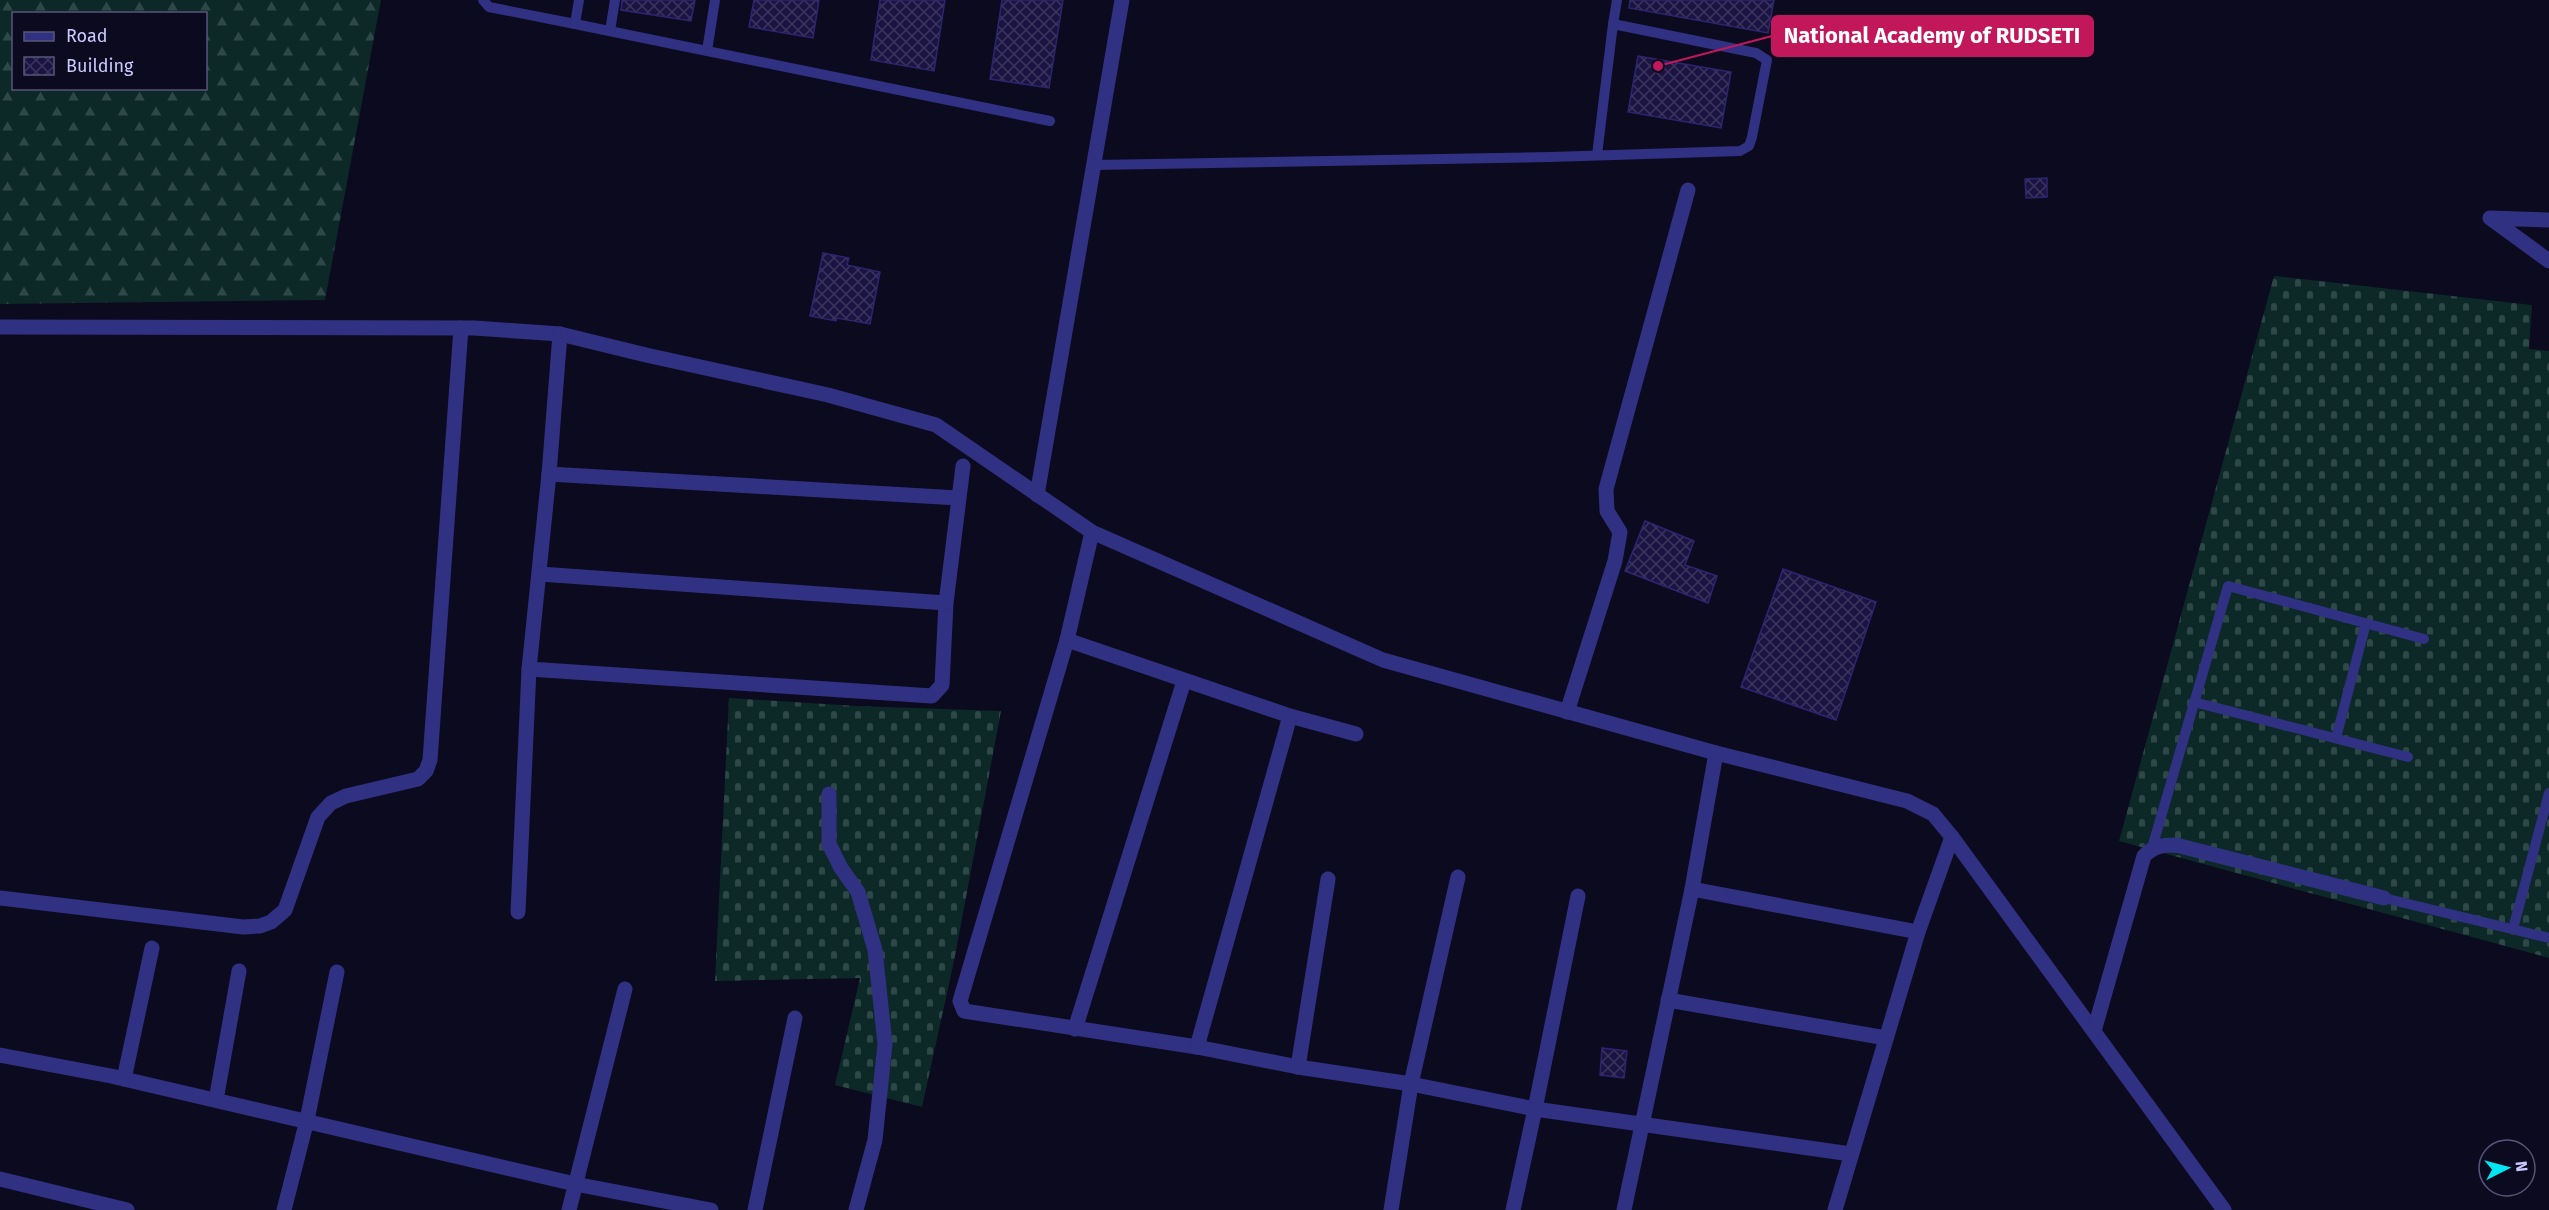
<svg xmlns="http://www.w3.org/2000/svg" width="2549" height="1210" viewBox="0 0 2549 1210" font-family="'Fira Sans',sans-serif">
<defs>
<pattern id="forest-firs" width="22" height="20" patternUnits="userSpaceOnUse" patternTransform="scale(1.5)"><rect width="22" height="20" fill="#0c2927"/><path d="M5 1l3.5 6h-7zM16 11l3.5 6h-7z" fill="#2e4747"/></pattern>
<pattern id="cemetery-stones" width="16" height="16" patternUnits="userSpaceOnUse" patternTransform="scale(1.5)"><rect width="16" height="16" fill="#0c2927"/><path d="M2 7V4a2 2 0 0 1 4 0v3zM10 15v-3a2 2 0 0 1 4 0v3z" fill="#2e4747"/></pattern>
<pattern id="building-cross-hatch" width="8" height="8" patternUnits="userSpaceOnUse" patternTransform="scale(1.5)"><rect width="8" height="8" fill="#1b1442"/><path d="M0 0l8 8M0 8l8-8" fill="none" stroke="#3b355e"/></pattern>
</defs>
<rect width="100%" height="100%" fill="#0c0a1f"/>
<path fill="url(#forest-firs)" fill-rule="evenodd" d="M0,0h381l-56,300 -325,4zM14,14h192v74h-192z"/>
<g fill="url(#cemetery-stones)">
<polygon points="2274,276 2532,305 2529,349 2549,351 2549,958 2119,841"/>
<polygon points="729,698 857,706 1001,711 954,961 922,1107 835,1085 860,978 715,981"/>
</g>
<g fill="url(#building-cross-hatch)" stroke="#2f2470" stroke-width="1.5">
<polygon points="622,0 695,0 691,21 621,10"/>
<polygon points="754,0 819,0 813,38 749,27"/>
<polygon points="880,0 945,0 934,71 871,60"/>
<polygon points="1002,0 1063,0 1049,88 990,79"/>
<polygon points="1630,0 1774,0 1768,33 1629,8"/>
<polygon points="1638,56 1731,72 1721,128 1628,112"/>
<polygon points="2047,178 2047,197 2026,198 2025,179"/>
<polygon points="823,253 849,258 847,265 880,272 870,324 837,318 836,321 810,316"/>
<polygon points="1645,521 1694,541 1685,565 1717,576 1708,603 1625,571"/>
<polygon points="1783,569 1876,602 1836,720 1741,687"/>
<polygon points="1602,1048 1627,1051 1624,1078 1600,1075"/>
</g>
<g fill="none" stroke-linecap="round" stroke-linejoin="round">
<g stroke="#303183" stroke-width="10">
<polyline points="483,0 489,7 575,24 579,0"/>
<polyline points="575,24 1050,121"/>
<polyline points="1613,24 1617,0"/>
<polyline points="610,31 615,0"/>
<polyline points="707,51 715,0"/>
<polyline points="1094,165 1551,157 1740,151 1749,146 1752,137 1767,60 1756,53 1613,24 1597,155"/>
<polyline points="2194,702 2408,757"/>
<polyline points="2336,738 2366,623"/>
<polyline points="2152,848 2228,586 2424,639"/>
<polyline points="2384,898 2549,938"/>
<polyline points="2513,929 2549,793"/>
</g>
<g stroke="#303183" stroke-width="15">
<polyline points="2549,220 2490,218 2549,261"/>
<polyline points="0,327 474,328 560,334 646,355 828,395 936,425 1092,532 1383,660 1716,753 1907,801 1933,814 1952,837 2224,1210"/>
<polyline points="560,334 549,474 529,669 932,696 942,685 946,603 963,466"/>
<polyline points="549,474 958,498"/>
<polyline points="1037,495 1122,0"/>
<polyline points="1092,532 1067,640 960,1001 964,1011 1197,1047 1298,1067 1411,1084 1535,1109 1578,896"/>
<polyline points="540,574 946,603"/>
<polyline points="1067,640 1290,716 1356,734"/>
<polyline points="1567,712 1615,561 1620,532 1607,511 1606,489 1688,190"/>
<polyline points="829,794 829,844 841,868 858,892 875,950 885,1044 875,1140 856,1210"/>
<polyline points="1692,889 1918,932"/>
<polyline points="0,898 243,927 260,926 271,922 285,910 318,817 331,803 346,796 418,779 426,771 430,760 461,328"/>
<polyline points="518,912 529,669"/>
<polyline points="1668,1000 1886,1038"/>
<polyline points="1075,1029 1184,681"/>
<path d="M2094,1031l50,-175c10,-10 18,-11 32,-11l208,53"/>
<polyline points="1197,1047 1290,716"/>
<polyline points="0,1055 111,1076 575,1184 711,1210"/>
<polyline points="1298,1067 1328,879"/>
<polyline points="124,1079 152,948"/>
<polyline points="216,1100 239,971"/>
<polyline points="0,1179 127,1210"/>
<polyline points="284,1210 307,1120 337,972"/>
<polyline points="569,1210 625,989"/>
<polyline points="755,1210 795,1018"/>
<polyline points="1391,1210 1411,1084 1458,877"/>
<polyline points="1513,1210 1535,1109 1851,1154"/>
<polyline points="1624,1210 1692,889 1716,753"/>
<polyline points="1835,1210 1918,932 1952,837"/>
</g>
</g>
<path fill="none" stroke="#c2185b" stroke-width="2" d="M1658 66L1772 36"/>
<circle fill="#c2185b" stroke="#0c0a1f" stroke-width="2" cx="1658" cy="66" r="6"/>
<rect fill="#c2185b" stroke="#c2185b" stroke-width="2" x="1772" y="16" width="321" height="40" rx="6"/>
<g font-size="22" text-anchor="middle" font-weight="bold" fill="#fff">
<text x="1932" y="43">National Academy of RUDSETI</text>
</g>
<rect x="12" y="12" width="195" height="78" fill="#0c0a1f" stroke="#585679" stroke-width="1.5"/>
<rect x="24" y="32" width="30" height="9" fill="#303183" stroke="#585679" stroke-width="1.5"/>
<text x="66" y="42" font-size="18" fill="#cbc8ff">Road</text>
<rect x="24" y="57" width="30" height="18" fill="url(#building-cross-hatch)" stroke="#585679" stroke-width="1.5"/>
<text x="66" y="72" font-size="18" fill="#cbc8ff">Building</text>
<g transform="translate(2507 1168) rotate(84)"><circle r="28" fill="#0c0a1f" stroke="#585679" stroke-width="1.5"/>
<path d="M0-4.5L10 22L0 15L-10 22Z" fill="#00e6f3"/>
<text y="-9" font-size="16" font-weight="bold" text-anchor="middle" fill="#cbc8ff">N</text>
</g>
</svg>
